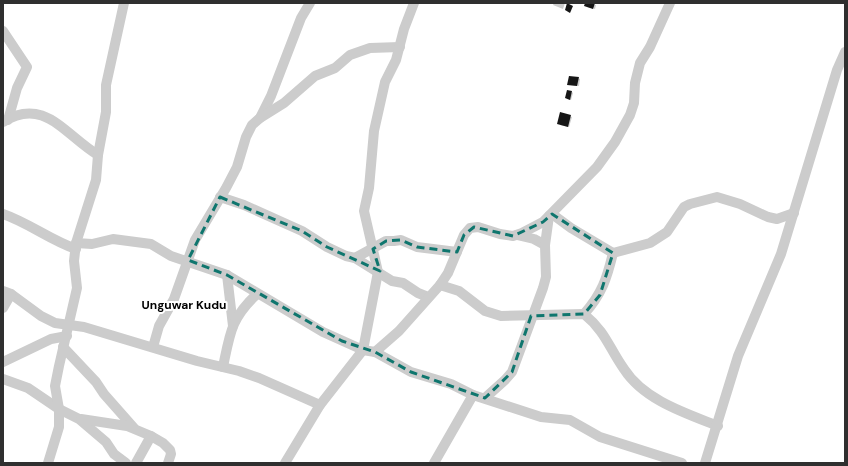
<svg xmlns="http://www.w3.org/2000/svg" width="848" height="466" viewBox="0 0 848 466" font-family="'DM Sans',sans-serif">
<rect width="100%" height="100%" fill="#fff"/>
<g fill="#0003">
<polygon points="554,3 565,3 563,9 553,5"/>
<polygon points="586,3 596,5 595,9 587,7"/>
<polygon points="578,78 580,79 579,86 570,85"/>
<polygon points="572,92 573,93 571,100 567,99"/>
<polygon points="561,114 572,117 569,127 560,125"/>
</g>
<g fill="#161616">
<polygon points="567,3 573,6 570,13 565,10"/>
<polygon points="585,3 595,3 593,9 584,6"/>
<polygon points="569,76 579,77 577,86 567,85"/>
<polygon points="567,90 572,91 570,100 565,98"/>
<polygon points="560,112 571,115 568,127 557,124"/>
</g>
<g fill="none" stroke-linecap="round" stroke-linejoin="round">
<g stroke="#ccc" stroke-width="10">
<polyline points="3,31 27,67 17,88 8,120"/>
<polyline points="260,118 271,96 301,18 310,3"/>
<path d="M3,122c41,-26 62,13 95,33"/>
<polyline points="220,197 244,205 302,231 327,247 346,256 355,258 392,281 403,283 418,293 428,297"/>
<path d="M3,214c26,9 47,26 73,35"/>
<polyline points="552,214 571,228 613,253"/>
<polyline points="517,235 534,239 545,245"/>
<polyline points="76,243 92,244 113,239 151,244 171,256 227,275 323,332 363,350 375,352 411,372 451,384 473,395 541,417 570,420 600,437 682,463"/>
<polyline points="613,253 650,243 667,232 684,207 690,204 717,197 740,204 768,217 777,219 794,213"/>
<polyline points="355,258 386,241 394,241 401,240 417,247 457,252"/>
<polyline points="227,275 233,326"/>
<path d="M440,285l19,6 26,20 16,5 83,-2c22,18 25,34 40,55 20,31 61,44 94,57"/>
<polyline points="3,291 11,294 41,316 55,323 84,327 197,361 239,371 259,378 320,405"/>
<polyline points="3,308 11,294"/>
<path d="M584,314c18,-20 23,-36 29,-61"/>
<polyline points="63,347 96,382 104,394 134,428"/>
<polyline points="153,347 159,326 174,299 195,240 226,188 237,167 246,137 252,125 260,118 284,103 315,76 335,68 350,55 370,48 400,47"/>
<polyline points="375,352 399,331 440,285 448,273 464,235 470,228 478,227 500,234 513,236 522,233 543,222 597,167 615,142 630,115 634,103 635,83 640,63 650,47 670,3"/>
<polyline points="3,362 51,339 67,336"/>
<path d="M223,367c7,-34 8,-49 34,-73"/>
<polyline points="3,379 28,388 59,409 79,419 106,442 114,454 126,463"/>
<polyline points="485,398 505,380 512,372 543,288 546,277 545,245 549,216"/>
<polyline points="81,419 127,426 151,436 163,443 170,450 171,454 168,463"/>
<polyline points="48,463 59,427 59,409 55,386 59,366 77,288 74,261 76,243 96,180 98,155 106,112 106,85 124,3"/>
<polyline points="136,463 151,436"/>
<polyline points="285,463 320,405 363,350 378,272 364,211 369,188 374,131 385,82 396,60 404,29 414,3"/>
<polyline points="434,463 473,395"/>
<polyline points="705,463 738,356 781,254 837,70 845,52"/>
</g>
</g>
<path fill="none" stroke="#0f766e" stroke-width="3" stroke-dasharray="8 5" stroke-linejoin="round" d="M220,197l82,34 25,16 53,24 -7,-22 13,-8 15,-1 16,7 40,5 7,-17 10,-8 39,9 30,-14 9,-8 61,39 -13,42 -16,19 -53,2 -19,56 -27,26 -74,-26 -36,-20 -33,-11 -115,-66 -39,-15z"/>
<g text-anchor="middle" stroke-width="4" stroke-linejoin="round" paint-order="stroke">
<g font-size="12" font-weight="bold" fill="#000" stroke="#fff">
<text x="184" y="309">Unguwar Kudu</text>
</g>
</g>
<rect width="848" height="466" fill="none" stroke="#2f2f2f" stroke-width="8"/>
</svg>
